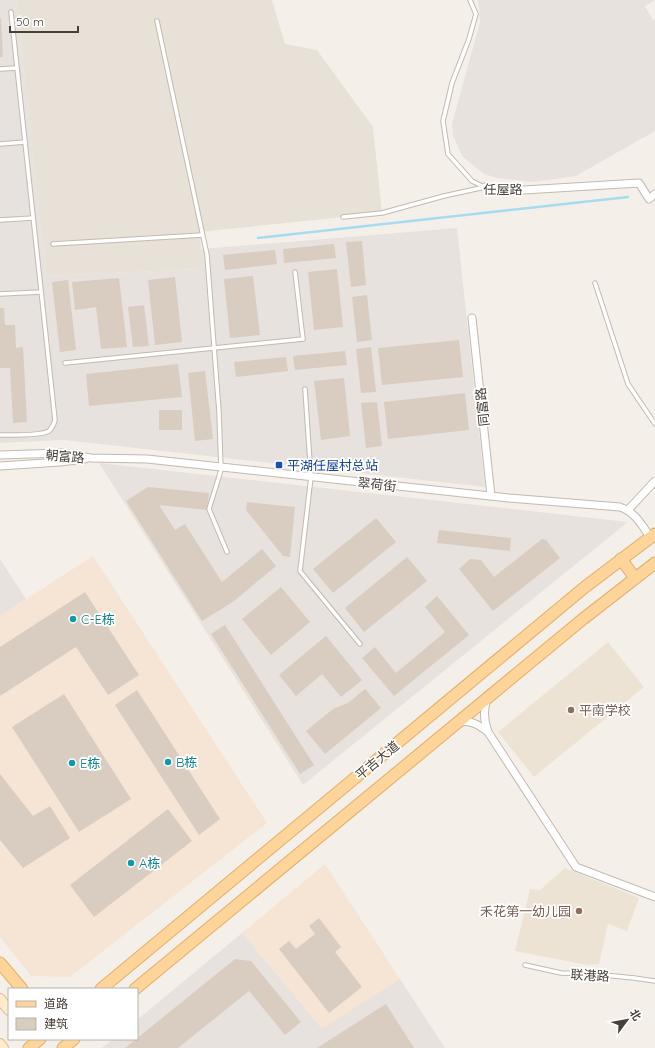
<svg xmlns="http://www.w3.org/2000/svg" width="655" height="1048" viewBox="0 0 655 1048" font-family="Quicksand,'Noto Sans SC',sans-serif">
<rect width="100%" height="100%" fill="#f4f0e9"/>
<polygon fill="#e8e1d7" points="16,0 272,0 285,44 317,50 373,127 382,213 200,232 202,269 46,276"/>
<g fill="#f6e4d5">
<polygon points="93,556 267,823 70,977 31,976 0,937 0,616"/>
<polygon points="325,864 400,979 322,1030 242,933"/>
</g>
<g fill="#e7e2de">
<polygon points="0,0 16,0 46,276 201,269 201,249 457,228 485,487 64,440 0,443"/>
<polygon points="478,0 655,0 645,6 653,20 655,19 655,131 576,176 534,182 497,178 484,174 463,157 453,136 452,124 480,22"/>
<polygon points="99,463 628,522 303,785"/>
<polygon points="0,559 26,599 0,616"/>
<polygon points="242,933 322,1029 400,979 445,1048 102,1048 113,1039 137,1039 137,1020"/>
</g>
<g fill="#ede3d4">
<polygon points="608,642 644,687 534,777 498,732"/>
<polygon points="565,868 639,898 627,931 608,924 599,964 587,965 515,951 530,889 540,890"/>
</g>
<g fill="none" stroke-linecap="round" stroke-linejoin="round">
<polyline stroke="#a7dcf0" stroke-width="2.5" points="258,238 628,197"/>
</g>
<g fill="#d9cdc2">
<polygon points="0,18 1,18 3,57 0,57"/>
<polygon points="362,241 366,285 351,287 346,242"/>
<polygon points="334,244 336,258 284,263 283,249"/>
<polygon points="275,250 277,264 225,270 223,255"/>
<polygon points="337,269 343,327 314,330 308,272"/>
<polygon points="253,276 260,335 230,338 224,279"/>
<polygon points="175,277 182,342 155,345 148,280"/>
<polygon points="119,278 127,347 101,349 96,307 75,310 72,282"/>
<polygon points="68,280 76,350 60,352 52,282"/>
<polygon points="367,295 372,340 357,342 352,297"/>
<polygon points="144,305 149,346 133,347 128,307"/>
<polygon points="0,308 4,308 5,325 15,325 16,348 23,347 27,422 13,423 10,368 0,368"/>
<polygon points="459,340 463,377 382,385 378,348"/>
<polygon points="371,347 376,392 361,393 356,349"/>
<polygon points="345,351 347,365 295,370 293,356"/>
<polygon points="286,357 288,371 236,377 234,362"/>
<polygon points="178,364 182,397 89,406 86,374"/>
<polygon points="205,371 213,439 195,441 188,373"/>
<polygon points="344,378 350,436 321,440 314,381"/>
<polygon points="465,393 469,430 388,439 384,402"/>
<polygon points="377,402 382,446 366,448 361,403"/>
<rect x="159" y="410" width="23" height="20"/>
<polygon points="148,487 209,493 207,510 159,505 175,530 185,524 222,582 262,549 276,566 234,601 202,621 126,501"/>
<polygon points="247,502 295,507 290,557 283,556 246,510"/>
<polygon points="376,518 396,542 333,593 313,569"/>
<polygon points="439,530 511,538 510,551 437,543"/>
<polygon points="542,539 546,540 560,558 493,611 459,569 470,559 481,560 494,577"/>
<polygon points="407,557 427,581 364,632 345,608"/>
<polygon points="281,587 310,622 271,655 242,619"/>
<polygon points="85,592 139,675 108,695 76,647 0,696 0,647"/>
<polygon points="437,596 469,635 394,696 362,658 375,647 396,673 445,632 425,607"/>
<polygon points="225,625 314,765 300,774 211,634"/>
<polygon points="326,636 362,680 341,697 322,674 296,696 279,675"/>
<polygon points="365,689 381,708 325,754 306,731 333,709 348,703"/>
<polygon points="137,690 220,819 199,835 115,705"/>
<polygon points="64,694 131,799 79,832 12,727"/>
<polygon points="0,774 33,816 50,806 70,838 23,868 0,840"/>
<polygon points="168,809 192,841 94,917 70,885"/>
<polygon points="319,918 341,947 335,952 362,987 329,1013 279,949 289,941 296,949 315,934 309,926"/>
<polygon points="235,959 251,961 301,1022 285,1035 249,991 178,1048 125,1048"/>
<polygon points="386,1004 414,1048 317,1048"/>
</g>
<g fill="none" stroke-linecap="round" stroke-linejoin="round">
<g stroke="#c3b9af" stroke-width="5.5">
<g id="lane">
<polyline points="470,0 476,14 469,39 452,83 443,121 448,154 472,181 484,187"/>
<polyline points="157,21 207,255 219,412 221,470 209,509 227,552"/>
<polyline points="0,69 17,68"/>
<polyline points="0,144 25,142"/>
<polyline points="343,217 382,213 444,196 485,187"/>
<polyline points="0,220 33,218"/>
<polyline points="53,244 202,235"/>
<polyline points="595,283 628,384 655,424"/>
<polyline points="0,294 41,292"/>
<polyline points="65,363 303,339 295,272"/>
<polyline points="305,389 311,477 300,571 360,644"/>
<path d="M0,435c10,0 41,1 49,-4 3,-3 5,-7 6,-11l-44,-408"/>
<polyline points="525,965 561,973 594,974 634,978 655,981"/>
</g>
</g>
<g stroke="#c3b9af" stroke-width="9">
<g id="street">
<polyline points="485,187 524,190 639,183 649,199 655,194"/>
<polyline points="472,318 491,496"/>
<path d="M0,455l61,-2 30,5 56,1 362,39 111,9c15,5 22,18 30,30"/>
<polyline points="0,466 60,462 85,459"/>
<polyline points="628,510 655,481"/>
<path d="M487,699c-4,11 -3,22 1,33l88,135 79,30"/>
<path d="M460,722c11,-2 19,3 28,10"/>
</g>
</g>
<g stroke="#d4bd9a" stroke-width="12">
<g id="secondary">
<polyline points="0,999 9,1010"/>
<polyline points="0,1044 3,1048"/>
</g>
</g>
<g stroke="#e3ae69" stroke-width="13">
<g id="primary">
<polyline points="621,559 635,578"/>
<polyline points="0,963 22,989"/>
<polyline points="101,989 585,587 655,534"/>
<polyline points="135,989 583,619 655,563"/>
<polyline points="29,1048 40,1039"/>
<polyline points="63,1048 74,1039"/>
</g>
</g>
<use href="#lane" stroke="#fff" stroke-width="3.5"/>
<use href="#street" stroke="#fff" stroke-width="7"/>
<use href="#secondary" stroke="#feebca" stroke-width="10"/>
<use href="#primary" stroke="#fdd49a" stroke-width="11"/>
</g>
<rect fill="#1a4fb4" stroke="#fff" stroke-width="1.5" x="275" y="461" width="8" height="8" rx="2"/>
<g fill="#0f9aa8" stroke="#fff" stroke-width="1.5">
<circle cx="73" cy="619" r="4"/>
<circle cx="168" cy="762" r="4"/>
<circle cx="72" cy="763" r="4"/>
<circle cx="131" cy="863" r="4"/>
</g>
<g fill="#8d6e63" stroke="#fff" stroke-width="1.5">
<circle cx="571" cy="710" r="4"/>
<circle cx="579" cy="911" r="4"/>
</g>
<g text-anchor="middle" stroke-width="3.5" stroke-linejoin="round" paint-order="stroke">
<g font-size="13" fill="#484038" stroke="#fff">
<text x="503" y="194">任屋路</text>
<text transform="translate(482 407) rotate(-96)" y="5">同富路</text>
<text transform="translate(65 456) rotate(5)" y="5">朝富路</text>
<text transform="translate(377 484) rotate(6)" y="5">翠荷街</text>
<text transform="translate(377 760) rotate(-40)" y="5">平吉大道</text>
<text transform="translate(590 975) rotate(3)" y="5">联港路</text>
</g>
<g font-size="13" fill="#164399" stroke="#fff" text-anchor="start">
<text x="287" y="470">平湖任屋村总站</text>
</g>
<g font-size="13" fill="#0d838f" stroke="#fff" text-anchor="start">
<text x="81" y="624">C-E栋</text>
<text x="176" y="767">B栋</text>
<text x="80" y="768">E栋</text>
<text x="139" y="868">A栋</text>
</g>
<g font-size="13" fill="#785e54" stroke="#fff" text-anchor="start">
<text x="579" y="715">平南学校</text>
<text x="571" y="916" text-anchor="end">禾花第一幼儿园</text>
</g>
</g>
<rect x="8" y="988" width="130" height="52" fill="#ffffff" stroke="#b6b3af"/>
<rect x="16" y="1001" width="20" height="6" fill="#fdd49a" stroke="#b6b3af"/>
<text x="44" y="1008" font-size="12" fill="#484038">道路</text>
<rect x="16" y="1018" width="20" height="12" fill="#d9cdc2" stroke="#b6b3af"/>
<text x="44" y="1028" font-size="12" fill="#484038">建筑</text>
<g transform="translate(627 1020) rotate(58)" stroke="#ffffff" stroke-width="3" paint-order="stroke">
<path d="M0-3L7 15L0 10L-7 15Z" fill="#484038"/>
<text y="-6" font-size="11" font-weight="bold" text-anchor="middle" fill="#484038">北</text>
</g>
<path d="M10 26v6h68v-6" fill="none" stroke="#484038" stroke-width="2"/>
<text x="16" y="26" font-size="12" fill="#484038" stroke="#ffffff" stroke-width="3" paint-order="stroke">50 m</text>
</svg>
